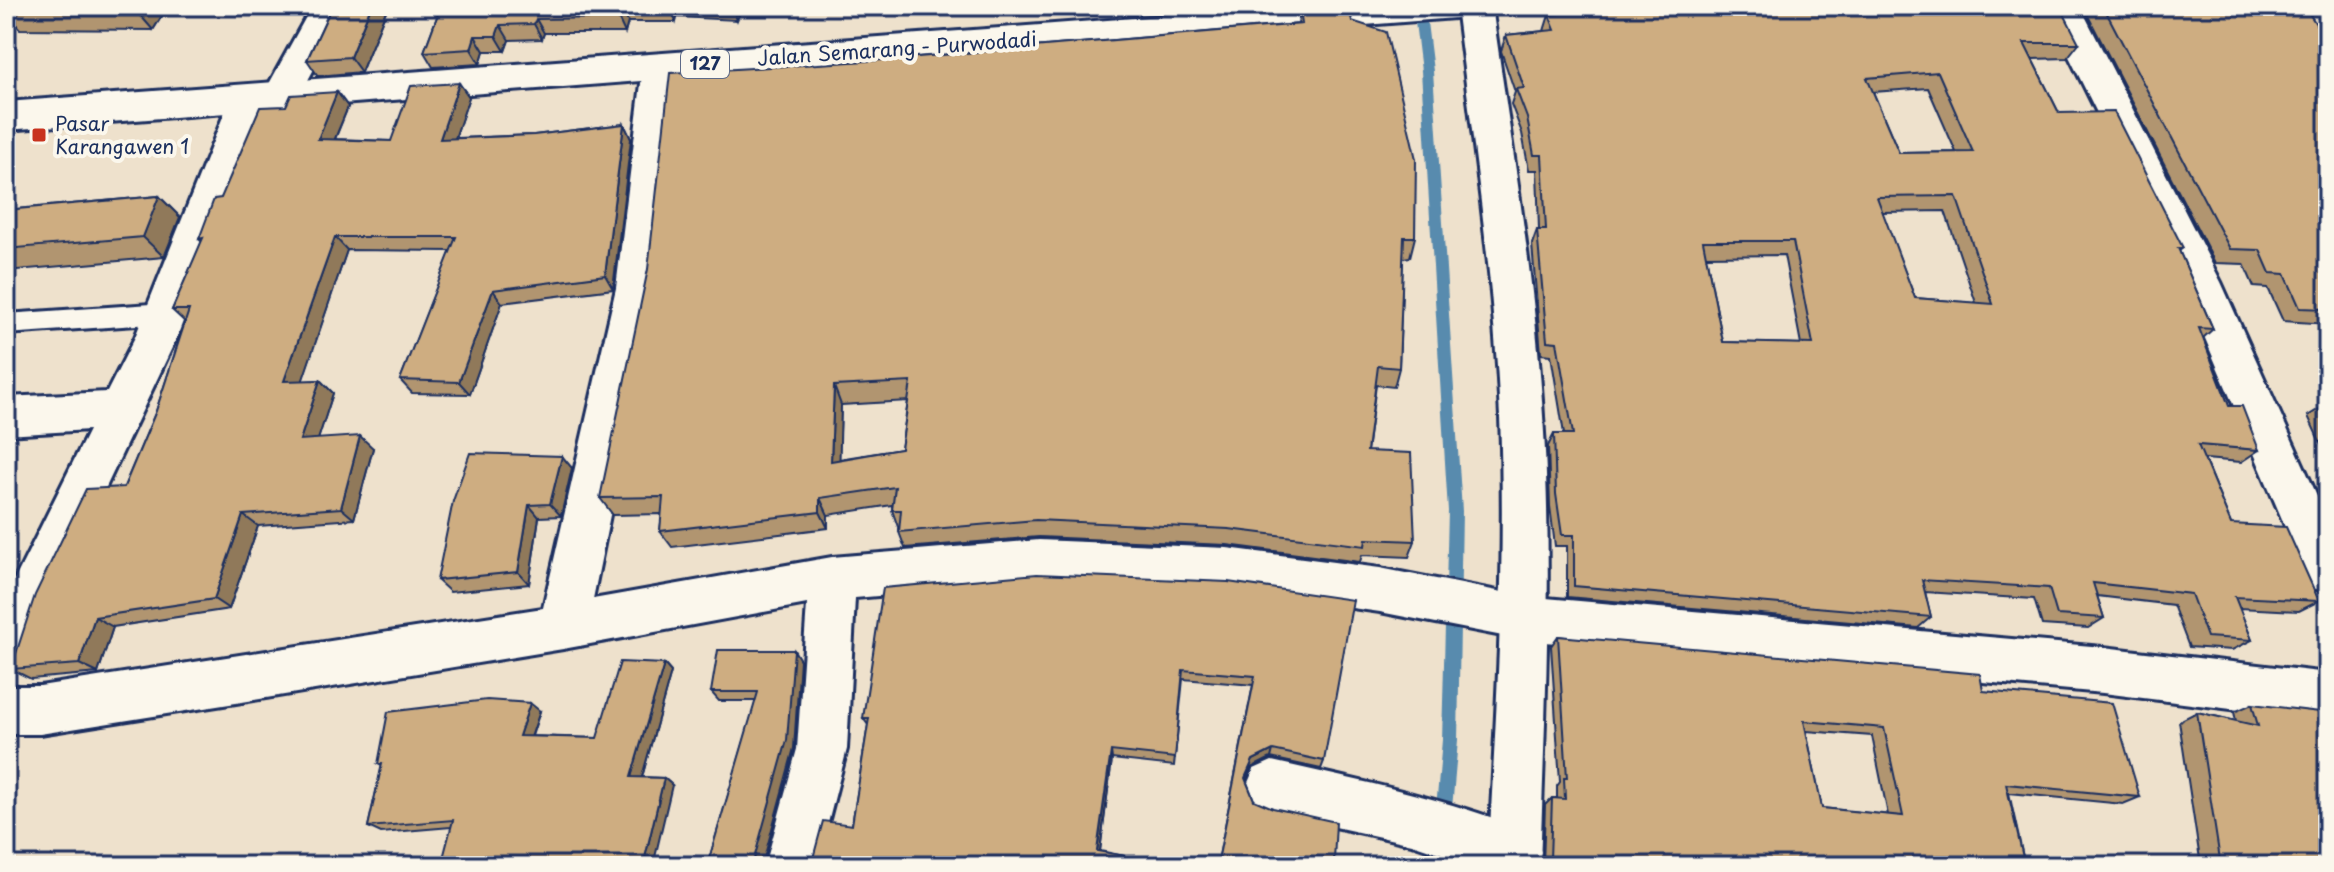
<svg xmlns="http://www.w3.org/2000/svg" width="2334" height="872" viewBox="0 0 2334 872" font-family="'Playpen Sans',sans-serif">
<rect width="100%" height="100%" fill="#eee1cc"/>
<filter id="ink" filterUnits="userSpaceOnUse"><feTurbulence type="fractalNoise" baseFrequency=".0125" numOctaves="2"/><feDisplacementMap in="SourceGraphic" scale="16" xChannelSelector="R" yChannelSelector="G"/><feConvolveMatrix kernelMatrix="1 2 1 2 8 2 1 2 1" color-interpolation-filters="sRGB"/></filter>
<g filter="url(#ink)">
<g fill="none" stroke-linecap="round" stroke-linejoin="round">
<polygon fill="#598bae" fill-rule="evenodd" points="1413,6 1425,6 1433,71 1462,511 1458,740 1447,866 1431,866 1442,740 1448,511 1421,71"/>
<g stroke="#1b2f5e" stroke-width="6">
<polygon id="lane" points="166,303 175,306 178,313 175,320 166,323 6,334 6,314"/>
</g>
<g stroke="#1b2f5e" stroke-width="6">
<g id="street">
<polygon points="312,6 348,6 294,106 281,110 266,103 177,337 23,663 6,670 6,597 89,430 6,435 6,397 107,392 135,337 230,99 236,90 249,86 262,90 264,93"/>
<polygon points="2044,6 2080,6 2221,282 2328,520 2328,593 2311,587 2181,282"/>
<polygon points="661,54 674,58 679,67 656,288 593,599 832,557 1039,540 1227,548 1380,568 1523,596 2103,647 2328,673 2328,721 2103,693 1523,640 1380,612 1227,590 1039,582 855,598 847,749 817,866 765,866 797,749 807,604 563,649 236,703 40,734 6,734 6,686 40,686 543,608 616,288 643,67 648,58"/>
<path d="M1272,761c89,20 177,38 262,72l7,19 -6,14h-57l-66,-22 -140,-31 -18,-8 -8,-18 8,-18z"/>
</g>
</g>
<g stroke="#1b2f5e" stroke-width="6">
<path id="secondary" d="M1456,6h36c19,137 43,272 51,410 10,150 2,300 -3,450h-52c8,-149 18,-300 12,-449 -6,-138 -27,-274 -44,-411z"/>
</g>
<g stroke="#1b2f5e" stroke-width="6">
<polygon id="primary" points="1294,6 1473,6 1467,15 1455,18 6,130 6,102"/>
</g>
<use href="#lane" fill="#fbf7ec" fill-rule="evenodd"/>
<use href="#street" fill="#fbf7ec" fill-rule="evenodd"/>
<use href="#secondary" fill="#fbf7ec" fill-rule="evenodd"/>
<use href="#primary" fill="#fbf7ec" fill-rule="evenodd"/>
</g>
<g fill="#b1956f" stroke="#1b2f5e" stroke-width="2" fill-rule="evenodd">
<polygon points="6,6 168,6 153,30 20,29 6,14"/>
<polygon points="332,6 388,6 361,72 318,76 307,60"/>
<polygon points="441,6 742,6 737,20 677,17 676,22 628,22 625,33 544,33 542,39 509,40 505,51 484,51 480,64 433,67 424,52"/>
<polygon points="2083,6 2304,6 2328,42 2328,324 2283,321 2268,288 2254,287 2244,264 2215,263"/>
<polygon points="2322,6 2328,6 2328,16"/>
<path d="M1300,11l52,10 63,216 -5,20 -7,1 -4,110 -5,19 -18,-2 -9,66 48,90 -6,16 -47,-2 -2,7 -133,-17 -188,-8 -134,11 -6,-16v-5h-1l-6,-17v-5l-64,10v13l-156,19 -12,-16 2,-17 -49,1 -13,-17 283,-438 415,-36zM908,401l-7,48 -62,10 2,-54z"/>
<path d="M1549,15l530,28 -12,15 -35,1 27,54 124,135 -4,3 34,78 -10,9 26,68 30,44 -18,12 -37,-3 27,65 88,77 -20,10 -60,-3 13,32 -20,10 -43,-3 -16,-42 -76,-9 7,22 -16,10 -46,-3 -8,-26 -109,-7 6,25 -13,11 -351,-31v-51h-12l-5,-40 -2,-60 6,-12h10l-13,-79 -10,-1 -9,-110 5,-14h2l-2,-60h-8l-7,-37 -11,-29 4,-12 -14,-41 5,-16 38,-4zM1928,88l28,64 -57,1 -26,-61zM1945,211l31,92 -61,-5 -33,-86zM1784,255l17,89 -78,-2 -17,-86z"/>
<polygon points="459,83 469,97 455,138 534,135 624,124 631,139 613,289 502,303 470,394 412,393 400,380 451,251 347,250 302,381 320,380 333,393 318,439 373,448 354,519 258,526 229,609 113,627 98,673 31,679 11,669 124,487 156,411 185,322 172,310 202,242 199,239 221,198 286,106 337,92 348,107 335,139 391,141"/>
<polygon points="159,196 180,217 164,257 6,271 6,210"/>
<polygon points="2327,404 2328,404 2328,460 2308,416"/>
<polygon points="572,468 561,516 539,517 529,584 450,592 437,580"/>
<polygon points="1228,582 1324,761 1321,769 1271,758 1251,768 1246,780 1254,800 1334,861 1332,866 1321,866 1294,862 1217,866 1253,685 1183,679 1174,766 1112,759 1100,851 1125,856 1125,866 707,866 756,701 719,701 711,692 800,660 794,748 763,862 812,862 852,825 868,725 863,718"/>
<path d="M1558,636l425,55 157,106 -17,7 -114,-11 16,73h-482l2,-61 7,-7h5v-12l3,-4 -9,-136zM1806,731l66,5 16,79 -66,-7z"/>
<polygon points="664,664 671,672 642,777 664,778 672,785 451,827 381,833 368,827 382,766 378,764 540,711 532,736 597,738"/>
<polygon points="2252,704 2328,866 2201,866 2179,721 2197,712 2236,721 2234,712"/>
</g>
<g fill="#90795a" stroke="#1b2f5e" stroke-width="2">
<polygon points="136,6 168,6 153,30 134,8"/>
<polygon points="371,6 388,6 361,72 350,57"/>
<polygon points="670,6 673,6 677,17 676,22"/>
<polygon points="732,6 742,6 737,20"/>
<polygon points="621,7 628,22 625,33 618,18"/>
<polygon points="536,19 544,33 542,39 534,24"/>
<polygon points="500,25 509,40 505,51 496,36"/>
<polygon points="475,36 484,51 480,64 471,49"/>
<polygon points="459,83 469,97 450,153 440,139"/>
<polygon points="337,92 348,107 329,153 318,139"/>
<polygon points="624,124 631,139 613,289 605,275"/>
<polygon points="159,196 180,217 164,257 143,237"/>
<polygon points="335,237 347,250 298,394 284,381"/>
<polygon points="493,290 502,303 470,394 459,382"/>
<polygon points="320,380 333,393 314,452 300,440"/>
<polygon points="834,386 841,405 839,478 831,461"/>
<polygon points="360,436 373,448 354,519 341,508"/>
<polygon points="562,456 572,468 561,516 550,504"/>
<polygon points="820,498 828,515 828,528 820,512"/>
<polygon points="529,505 539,517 529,584 518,572"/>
<polygon points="243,515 258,526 229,609 214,599"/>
<polygon points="95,617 113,627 98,673 79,664"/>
<polygon points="794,650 800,660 794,748 762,866 754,859"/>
<polygon points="664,664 671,672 640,784 631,777"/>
<polygon points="530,703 540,711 529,743 519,736"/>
<polygon points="1273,750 1271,758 1251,768 1243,786 1245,778 1253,760"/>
<polygon points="1111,751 1112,759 1099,858 1097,851"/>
<polygon points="664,778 672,785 653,866 643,866"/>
</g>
<g fill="#cead81" stroke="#1b2f5e" stroke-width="2" fill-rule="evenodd">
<polygon points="6,6 136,6 134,8"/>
<polygon points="332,6 371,6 350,57 307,60"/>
<polygon points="441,6 670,6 670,7 621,7 618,18 536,19 534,24 500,25 496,36 475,36 471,49 424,52"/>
<path d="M1667,6h393l19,37h-55l35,70 55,-1 69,136h-5l35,81 -14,-1 30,78h13l17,44 -61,-5 33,79 55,3 33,74 -84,-4 17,43 -45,-3 -16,-43 -98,-11 11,35 -47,-3 -8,-27 -127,-8 9,37 -357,-31v-51h-12l-6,-41 -2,-60h19l-16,-92 -10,-1 -10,-111h9l-4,-75h-8l-7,-37 -11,-29 8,-1 -18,-53 49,-5 -6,-15zM1938,72l35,80 -74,1 -32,-75zM1956,196l37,108 -78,-6 -38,-101zM1703,241h90l20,103 -90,-2z"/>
<polygon points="2103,6 2304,6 2328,42 2328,309 2300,308 2285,274 2270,273 2260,250 2230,249"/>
<path d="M1349,7l3,14 34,11 30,127 -1,78h-11l-5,131 -21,-2 -11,85 44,2 4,88 -49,-2 -1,7 -136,-17 -193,-9 -137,12 2,-22h-9l3,-23 -75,11v14l-160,19 3,-34 -63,1 48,-229 22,-196 213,-13 419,-36 -2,-13zM911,382l-10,67 -70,12 3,-75z"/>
<polygon points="459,83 440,139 534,135 624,124 605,275 493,290 459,382 400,380 456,237 335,237 284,381 320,380 300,440 360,436 341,508 243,515 214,599 95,617 79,664 11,669 35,595 86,489 124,487 156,411 189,310 172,310 203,238 199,239 214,199 221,198 260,107 286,106 291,95 337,92 318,139 391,141 411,86"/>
<polygon points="159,196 143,237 6,249 6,210"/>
<polygon points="470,453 562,456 550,504 529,505 518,572 437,580 453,501"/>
<polygon points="1037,574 1228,582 1353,600 1324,761 1273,750 1253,760 1245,778 1254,800 1273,808 1336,822 1334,861 1294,855 1293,866 1217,866 1255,676 1183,670 1175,758 1111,751 1097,851 1125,856 1123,866 707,866 758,692 711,692 718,650 794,650 787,740 754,859 757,862 812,862 823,821 852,825 869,718 863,718 883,588"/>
<path d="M1558,636l422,38 3,17 129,12 28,94 -134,-13 19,82h-462l-17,-2 4,-4 2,-62 13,1 -1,-21h3zM1804,721l80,7 19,88 -81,-8z"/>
<polygon points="620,662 664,664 631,777 664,778 643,866 441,866 453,820 368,827 382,764 378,764 388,712 487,700 530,703 519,736 597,738"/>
<polygon points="2252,704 2328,713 2328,866 2221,866 2197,712 2258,726"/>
</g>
</g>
<rect fill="#c8321e" stroke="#fbf7ec" stroke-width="3" x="31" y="127" width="16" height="16" rx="4"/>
<g text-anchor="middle" stroke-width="8" stroke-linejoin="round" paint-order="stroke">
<rect fill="#fbf7ec" stroke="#5e6b89" stroke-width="2" x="681" y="50" width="48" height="28" rx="6"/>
<g font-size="18" font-weight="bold" fill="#1b2f5e">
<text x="705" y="70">127</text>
</g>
<g font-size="20" fill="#1b2f5e" stroke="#fbf7ec">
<text transform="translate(897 49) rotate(-4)" y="7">Jalan Semarang - Purwodadi</text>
</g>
<g font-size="20" fill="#1b2f5e" stroke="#fbf7ec" text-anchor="start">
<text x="55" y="131">Pasar<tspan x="55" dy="23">Karangawen 1</tspan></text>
</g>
</g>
<rect width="2334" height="872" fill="none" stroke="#fbf7ec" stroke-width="32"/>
<rect x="16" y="16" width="2302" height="840" fill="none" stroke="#1b2f5e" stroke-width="3" filter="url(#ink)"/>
</svg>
